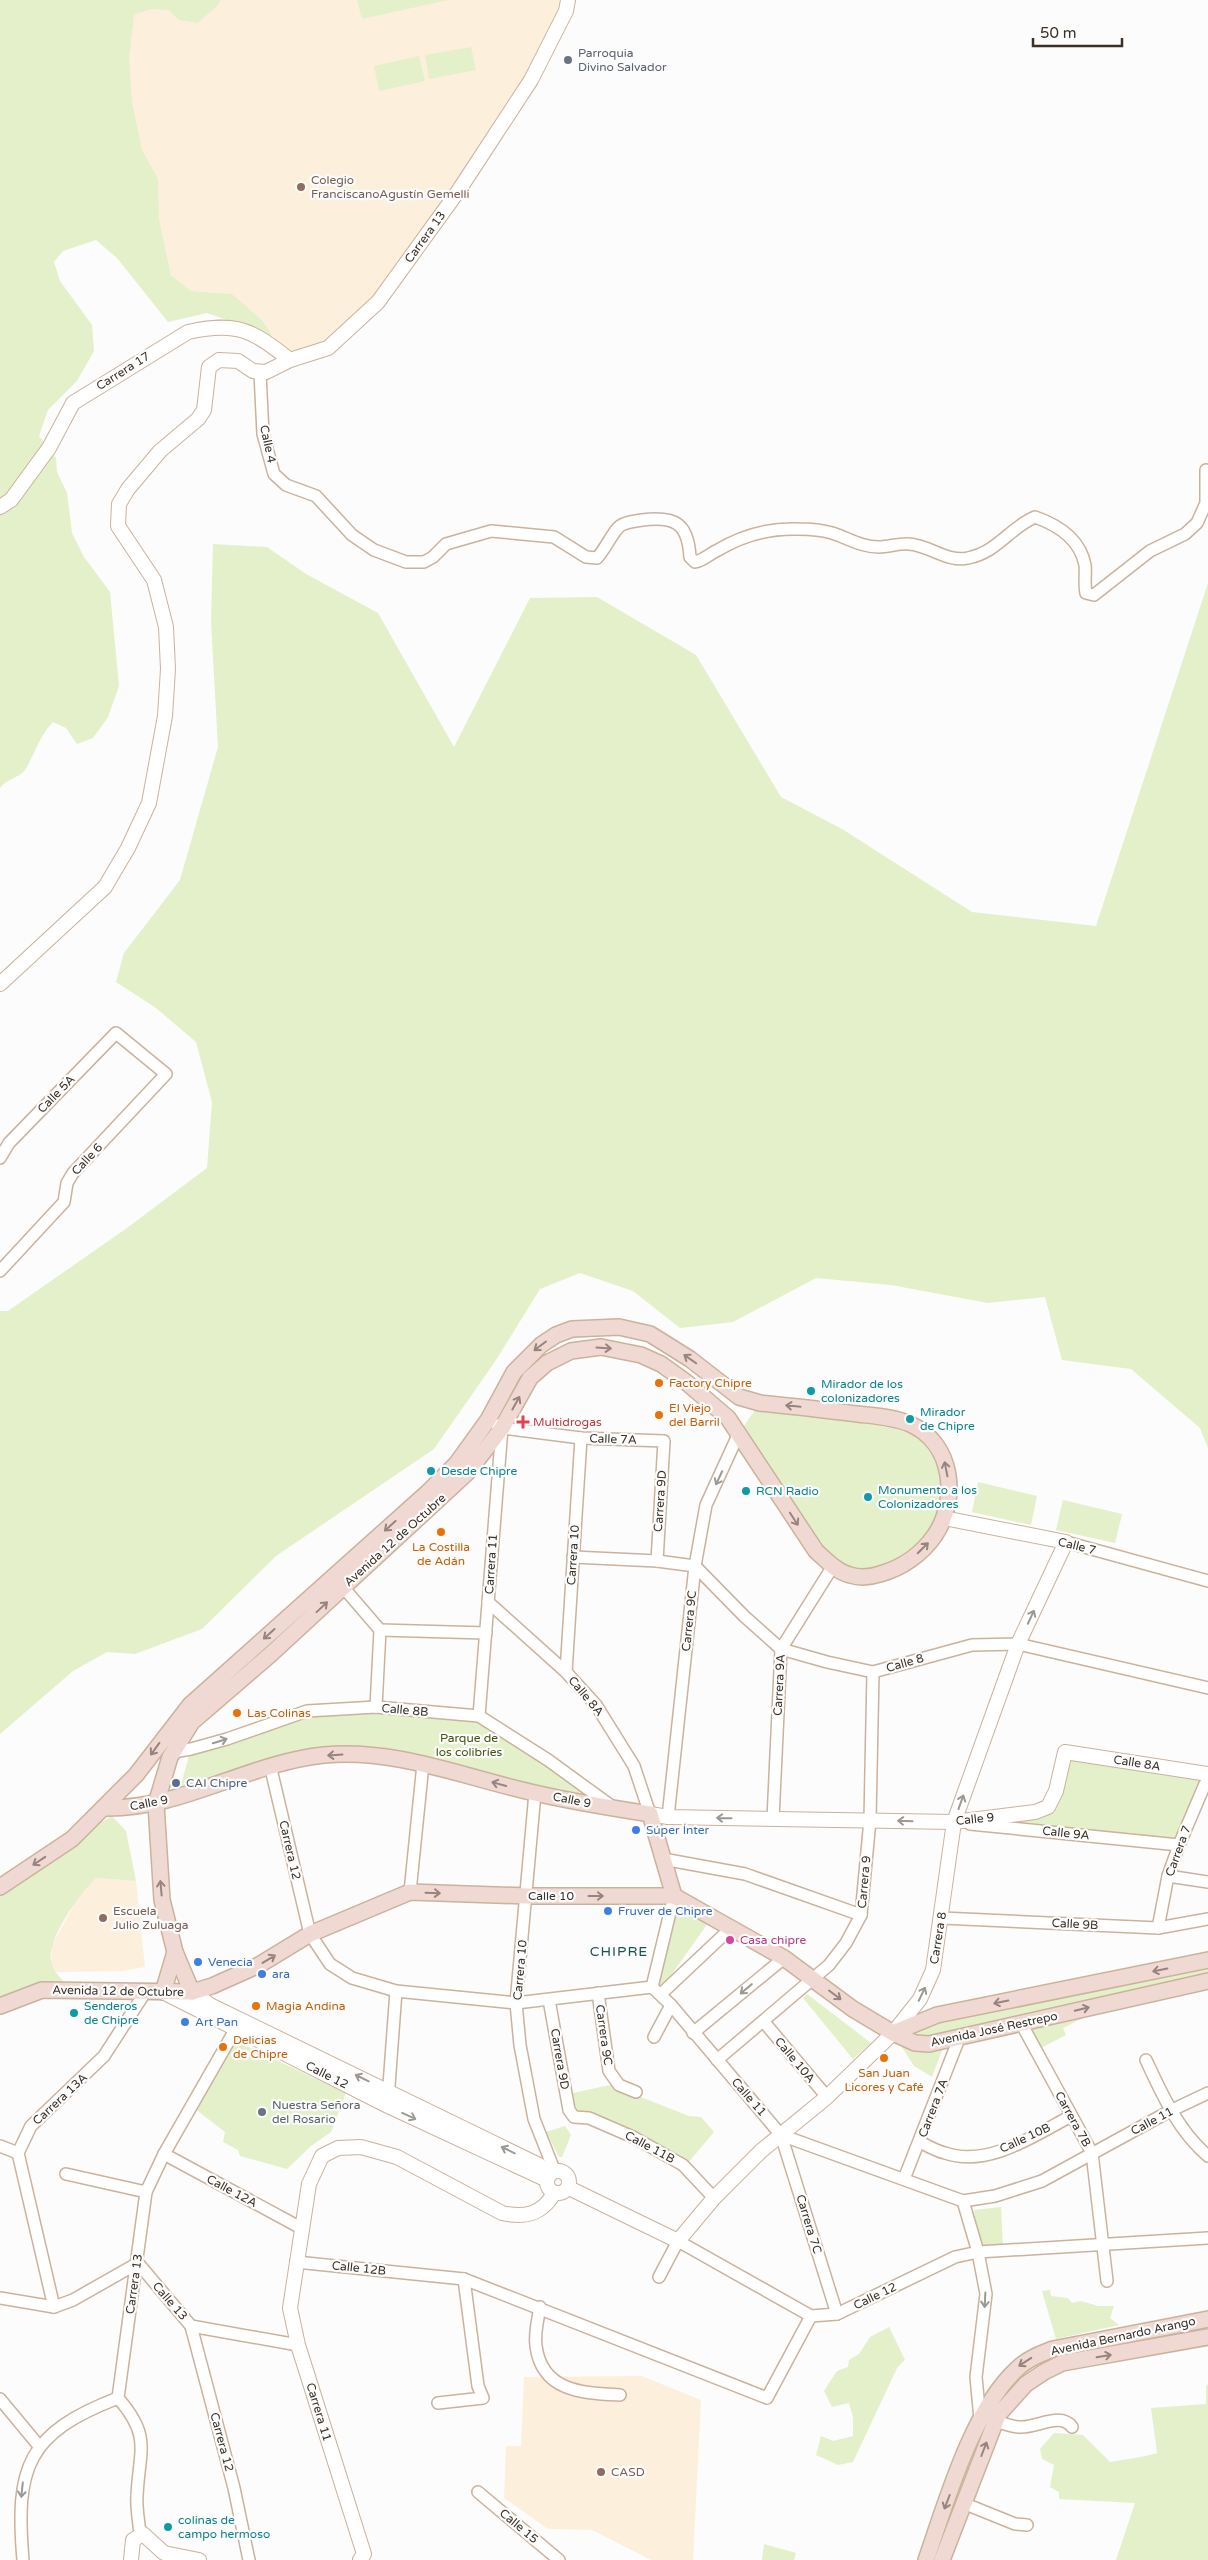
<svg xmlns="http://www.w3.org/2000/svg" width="1208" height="2560" viewBox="0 0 1208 2560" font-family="'Varela Round',sans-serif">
<rect width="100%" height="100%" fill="#fbfcfb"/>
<g fill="#fcf0dc">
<polygon points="121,0 559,0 557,17 538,58 378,302 354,326 290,360 261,319 232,294 191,291 171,275 159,219 136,155"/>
<polygon points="96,1878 136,1881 145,1967 123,1971 56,1972 51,1963 52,1945 81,1892"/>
<polygon points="642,2376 701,2400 693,2560 651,2560 592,2530 548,2529 504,2498 506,2446 521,2446 524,2377"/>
</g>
<g fill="#e3f0c9">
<path d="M0,0h220l-1,4 -21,19 -19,-3 -11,-10 -17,-1 -17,6 -5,43 3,44 10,48 16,29 1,40 12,56 20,16 41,3 29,25 12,17 -66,-23 -39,9 -51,-64 -21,-18 -33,11 -9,11 6,19 32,44 2,26 -17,30 -29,29 -9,26 17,22 1,14 10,21 5,40 12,24 26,35 9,94 -11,31 -15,21 -16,6 -11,-16 -13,-6c-14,14 -18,32 -28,48 -6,8 -19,9 -25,18z"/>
<polygon points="357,0 448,0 362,19"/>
<polygon points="471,47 476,70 429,79 425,55"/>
<polygon points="419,56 425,81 379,91 374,66"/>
<polygon points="213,544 267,547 306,574 378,613 454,747 530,598 597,597 696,655 781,797 842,829 972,912 1096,926 1208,583 1208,1448 1200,1428 1131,1369 1062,1360 1045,1297 988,1303 891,1285 816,1278 733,1322 680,1328 633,1291 580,1273 540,1289 496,1360 434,1449 276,1556 202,1629 135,1654 107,1652 73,1671 0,1734 0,1311 8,1311 127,1228 207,1168 212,1102 196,1042 156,1008 116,982 124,953 180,880 218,747 211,622"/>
<polygon points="760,1403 910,1424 947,1467 935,1535 876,1575 833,1566 739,1433"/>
<polygon points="978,1482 1037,1496 1031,1525 972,1512"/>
<polygon points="1063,1500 1122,1514 1115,1543 1056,1530"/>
<polygon points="376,1707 479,1716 616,1809 354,1753 180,1788 191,1749 279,1720"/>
<polygon points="1073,1758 1208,1770 1179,1845 954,1822 1050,1809"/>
<path d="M112,1816l14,15 10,50 -40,-3c-16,15 -52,64 -44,86 3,10 12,18 19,25l-71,17v-119l72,-48z"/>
<polygon points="674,1896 713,1916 657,1995 651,1987"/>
<polygon points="1208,1967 1208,1976 944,2045 932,2077 914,2066 893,2033"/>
<polygon points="807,1994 871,2043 853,2059 803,1998"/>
<polygon points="1082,2015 1083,2018 1063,2028 1066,2035 1039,2049 1028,2028"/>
<polygon points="232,2039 346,2093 331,2132 311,2146 287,2169 240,2156 238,2150 223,2142 225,2132 194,2108"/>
<polygon points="610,2085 689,2116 701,2117 714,2132 687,2164 575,2115 568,2094"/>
<polygon points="565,2126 571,2135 562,2157 559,2157 546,2132"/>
<polygon points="1001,2207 1003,2246 980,2247 974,2210"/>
<polygon points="1050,2290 1051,2296 1068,2298 1072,2303 1081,2301 1098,2306 1114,2306 1110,2318 1119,2325 1056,2339 1042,2291"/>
<polygon points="889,2327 905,2360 897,2368 853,2462 838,2465 816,2455 821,2436 833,2441 853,2436 853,2417 849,2403 832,2407 824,2391 837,2371 848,2367 849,2360 859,2354 870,2337"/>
<path d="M1208,2384v176h-92l19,-57 -76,-4v-7l-9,-5 4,-22 -12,-6 -2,-10 14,-16 29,2 27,27c16,-3 31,-4 47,-9l-6,-45 55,-4v-18z"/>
<polygon points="764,2544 796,2553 794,2560 762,2560"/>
</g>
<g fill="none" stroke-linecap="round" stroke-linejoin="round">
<g stroke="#cbb29c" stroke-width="14">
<g id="minor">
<path d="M260,373l3,61 11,40 12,11 30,11 36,39 22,15 32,12h18l9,-5 13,-13 45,-13 63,6 32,20 11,1c8,-8 16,-27 23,-32 5,-4 16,-5 22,-6 33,-4 46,3 48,37l5,5c9,-2 14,-8 23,-12 25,-15 51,-22 80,-21 10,0 24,1 34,4 16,5 29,14 47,14 10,0 20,-4 30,-3 20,1 39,19 59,14 30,-6 41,-30 67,-41 23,8 45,22 50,48 1,9 -1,19 1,28l8,2 56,-44 35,-17 12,-11 9,-20v-33"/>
<polyline points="0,1158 9,1143 116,1033 166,1074 73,1173 67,1183 64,1202 0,1271"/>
<polyline points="497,1425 502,1428 581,1438 664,1441 657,1561"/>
<polyline points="1066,1542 1208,1581"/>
<polyline points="573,1557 657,1561 695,1566 744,1616 781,1649 827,1662 873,1672 972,1645 1018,1644 1208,1688"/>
<polyline points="343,1587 380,1630 376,1707"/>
<polyline points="488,1602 566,1672 596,1705 634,1766 650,1814"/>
<polyline points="380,1630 486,1633"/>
<polyline points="566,1672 581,1438"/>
<polyline points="479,1716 502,1428"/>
<polyline points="173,1752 191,1749 227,1739 307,1711 376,1707 479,1716 548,1760 614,1808"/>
<polyline points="270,1765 310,1934 330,1964 352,1978 396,1991 516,2003 652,1987 671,2005 781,2135 963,2201 995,2196 1042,2181 1170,2111 1208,2093"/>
<polyline points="535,1793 516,2003 520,2045 534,2119 555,2172"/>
<polyline points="668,1817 695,1566 706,1505 739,1433"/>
<polyline points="773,1819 781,1649 833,1566"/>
<polyline points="970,1824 1179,1845"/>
<polyline points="663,1859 745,1874 861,1915"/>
<polyline points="1168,1876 1208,1882"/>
<polyline points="410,1892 423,1764"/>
<polyline points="942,1918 1158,1928 1208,1919"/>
<polyline points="1158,1928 1168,1876 1179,1845 1205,1784"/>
<polyline points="652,1987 674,1896"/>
<polyline points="598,1993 609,2071 619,2085 636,2092"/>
<polyline points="661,1994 731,1928"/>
<polyline points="549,2000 569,2110 574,2117 589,2118 633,2137 683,2165 714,2198"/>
<polyline points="764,2022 827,2097"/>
<polyline points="1021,2023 1092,2153 1107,2281"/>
<polyline points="693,2033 784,1958"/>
<polyline points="654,2037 671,2005"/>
<polyline points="717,2060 829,1965 846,1943 861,1915 870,1820 873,1672"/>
<path d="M1146,2060c16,34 32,71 62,96"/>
<polyline points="388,2099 396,1991"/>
<polyline points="781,2135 837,2314"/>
<path d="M920,2142c8,4 16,9 25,11 43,15 90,-18 126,-37"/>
<polyline points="0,2146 18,2153"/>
<polyline points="164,2154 301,2228"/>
<polyline points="66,2174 146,2192"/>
<polyline points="904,2179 960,2036"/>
<polyline points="963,2201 978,2252 986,2294 976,2377 980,2419"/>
<polyline points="296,2262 464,2279 767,2398 811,2316"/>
<polyline points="659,2277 678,2241 811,2316 837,2314 955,2257 978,2252 1208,2238"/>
<polyline points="0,2298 54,2307 73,2300 138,2263 191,2326 298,2345"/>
<polyline points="54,2307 18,2153 31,2126 104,2056 146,1991"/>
<path d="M540,2307c-2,12 -6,27 -4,39 6,46 47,47 84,49"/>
<polyline points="191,2326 234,2488 249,2560"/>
<polyline points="0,2399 39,2446"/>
<polyline points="438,2403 483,2398 478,2386 464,2279"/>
<path d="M995,2421c8,2 19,7 27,6 16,0 39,-15 50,0"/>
<polyline points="478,2492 559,2560"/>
<polyline points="963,2503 1015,2524 1027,2525"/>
<path d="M140,2534c-1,-12 -4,-26 -3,-38 2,-46 15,-59 -19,-98l28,-206 18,-38 75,-131"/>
<path d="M23,2560c-8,-93 4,-127 95,-162"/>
</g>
</g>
<g stroke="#cbb29c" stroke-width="16">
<g id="tertiary">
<path d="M0,507l11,-7 38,-52 24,-45 115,-71c49,-11 64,-2 102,28"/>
<polyline points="0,984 105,887 128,848 149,803 165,716 168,669 166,627 154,580 118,526 119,504 128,489 160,451 198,419 204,410 209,367 219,360 238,361 253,371 266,372 290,360 328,348 378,302 459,190 531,80 566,11 568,0"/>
<polyline points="650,1814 668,1817 954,1822 1035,1812 1048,1807 1056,1791 1065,1752 1208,1774"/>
<polyline points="163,1992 388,2106 547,2180"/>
<polyline points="192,1992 210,2005 539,2165 550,2175"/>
<circle cx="558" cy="2182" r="11"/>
<polyline points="569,2188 678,2241 714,2198 761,2151 827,2097 893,2033 920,1999 933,1970 954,1822 1018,1644 1066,1542 944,1518"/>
<polyline points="131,2560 133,2540 143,2534 164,2553 199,2560"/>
<path d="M360,2560l4,-6 -66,-209 -8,-37 19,-124 13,-28 16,-8 23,-1 36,10 105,56c22,5 40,2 52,-20"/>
</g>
</g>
<g stroke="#cbb29c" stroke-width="18">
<g id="secondary">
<path d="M105,1808c77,1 143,-45 219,-53 72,-7 142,23 211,38 38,9 77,15 115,21l24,82"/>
<path d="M0,1887l72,-48 64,-64 54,-70 237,-212 30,-30 31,-43 26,-48 27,-27 15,-10 16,-6 47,-2 31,7 40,25 49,38 21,6c33,3 65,7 98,11 17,2 36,3 52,10 43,19 49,75 25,111 -13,19 -33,33 -55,39 -9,3 -20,4 -30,1 -13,-3 -24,-15 -34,-24l-88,-133 -42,-36 -25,-18 -20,-9 -40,-8 -30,4 -24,12 -17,15 -28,50 -34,44 -197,182 -79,68 -22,35 -14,47 6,96 13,52 17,40"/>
<polyline points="163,1992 175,1952"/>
<polyline points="0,2006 42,1990 192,1992 212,1986 259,1965 310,1934 410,1892 527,1896 674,1896 784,1958 853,2009 893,2033 915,2043 929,2044 1208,1981"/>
<polyline points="893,2033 937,2015 1208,1960"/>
<path d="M926,2560c20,-57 46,-150 91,-191 10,-10 23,-15 36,-20l155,-30"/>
<polyline points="942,2560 998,2415 1026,2384 1044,2372 1062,2363 1208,2337"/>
</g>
</g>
<use href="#minor" stroke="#fff" stroke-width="11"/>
<use href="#tertiary" stroke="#fff" stroke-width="14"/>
<use href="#secondary" stroke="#f1d9d3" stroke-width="15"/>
</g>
<defs><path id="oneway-shaft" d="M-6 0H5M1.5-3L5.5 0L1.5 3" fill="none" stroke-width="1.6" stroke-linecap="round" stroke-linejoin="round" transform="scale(1.25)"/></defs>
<g stroke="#96847d">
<use href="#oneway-shaft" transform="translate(540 1346) rotate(143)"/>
<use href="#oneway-shaft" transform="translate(604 1348) rotate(4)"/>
<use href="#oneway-shaft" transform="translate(690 1359) rotate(-145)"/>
<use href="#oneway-shaft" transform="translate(516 1403) rotate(-61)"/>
<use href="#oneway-shaft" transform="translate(793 1406) rotate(-174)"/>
<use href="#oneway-shaft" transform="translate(946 1469) rotate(-101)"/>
<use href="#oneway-shaft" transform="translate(794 1519) rotate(57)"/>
<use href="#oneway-shaft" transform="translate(390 1526) rotate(138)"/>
<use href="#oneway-shaft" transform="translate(923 1548) rotate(-45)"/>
<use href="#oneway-shaft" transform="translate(322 1607) rotate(-43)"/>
<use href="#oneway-shaft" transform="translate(269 1634) rotate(138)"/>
<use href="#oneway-shaft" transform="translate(155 1749) rotate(126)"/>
<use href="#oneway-shaft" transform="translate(335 1755) rotate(176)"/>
<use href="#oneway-shaft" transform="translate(499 1784) rotate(-165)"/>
<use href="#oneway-shaft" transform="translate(39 1861) rotate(146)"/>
<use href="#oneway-shaft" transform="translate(161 1888) rotate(-95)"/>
<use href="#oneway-shaft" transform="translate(433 1893) rotate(2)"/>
<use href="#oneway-shaft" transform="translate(596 1896)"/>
<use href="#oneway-shaft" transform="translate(269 1959) rotate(-31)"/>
<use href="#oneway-shaft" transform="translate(1160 1970) rotate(169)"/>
<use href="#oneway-shaft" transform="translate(835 1995) rotate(37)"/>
<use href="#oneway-shaft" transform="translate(1001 2002) rotate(169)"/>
<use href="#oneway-shaft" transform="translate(1082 2009) rotate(-13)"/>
<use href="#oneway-shaft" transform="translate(1104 2356) rotate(-10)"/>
<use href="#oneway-shaft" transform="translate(1025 2362) rotate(147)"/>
<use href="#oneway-shaft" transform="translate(984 2449) rotate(-69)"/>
<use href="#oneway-shaft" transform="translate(947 2502) rotate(111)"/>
</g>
<g stroke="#9c9893">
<use href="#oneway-shaft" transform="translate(719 1478) rotate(115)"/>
<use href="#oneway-shaft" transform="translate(1031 1617) rotate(-65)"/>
<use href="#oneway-shaft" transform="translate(220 1741) rotate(-17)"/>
<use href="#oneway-shaft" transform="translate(961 1802) rotate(-70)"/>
<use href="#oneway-shaft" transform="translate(724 1818) rotate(-179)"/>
<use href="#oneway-shaft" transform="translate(905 1821) rotate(-178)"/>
<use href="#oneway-shaft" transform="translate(746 1989) rotate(140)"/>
<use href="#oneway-shaft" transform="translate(922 1994) rotate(-64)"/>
<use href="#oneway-shaft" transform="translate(362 2078) rotate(-154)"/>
<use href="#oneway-shaft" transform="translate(409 2116) rotate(25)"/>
<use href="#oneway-shaft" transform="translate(508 2150) rotate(-154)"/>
<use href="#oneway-shaft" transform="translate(985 2300) rotate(93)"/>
<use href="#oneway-shaft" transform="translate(22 2490) rotate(96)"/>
</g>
<g fill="#6b7280" stroke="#fbfcfb" stroke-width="2">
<circle cx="568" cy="60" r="5"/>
<circle cx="262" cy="2112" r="5"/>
</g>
<g fill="#8d6e63" stroke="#fbfcfb" stroke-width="2">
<circle cx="301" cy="187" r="5"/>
<circle cx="103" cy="1918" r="5"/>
<circle cx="601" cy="2472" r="5"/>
</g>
<g fill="#e8710a" stroke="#fbfcfb" stroke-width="2">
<circle cx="659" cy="1383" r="5"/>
<circle cx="659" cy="1415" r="5"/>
<circle cx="441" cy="1532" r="5"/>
<circle cx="237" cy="1713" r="5"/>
<circle cx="256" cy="2006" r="5"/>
<circle cx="223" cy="2047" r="5"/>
<circle cx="884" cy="2058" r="5"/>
</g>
<g fill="#0f9aa8" stroke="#fbfcfb" stroke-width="2">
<circle cx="811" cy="1391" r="5"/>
<circle cx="910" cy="1419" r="5"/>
<circle cx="431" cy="1471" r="5"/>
<circle cx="746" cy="1491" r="5"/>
<circle cx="868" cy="1497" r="5"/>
<circle cx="74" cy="2013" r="5"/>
<circle cx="168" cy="2527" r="5"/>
</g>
<path fill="#e0444e" stroke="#fbfcfb" stroke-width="2" d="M520.5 1414.5h5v5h5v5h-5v5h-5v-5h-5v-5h5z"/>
<circle fill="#5c6f8a" stroke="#fbfcfb" stroke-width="2" cx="176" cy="1783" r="5"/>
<g fill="#3f7fe0" stroke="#fbfcfb" stroke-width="2">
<circle cx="636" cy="1830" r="5"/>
<circle cx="608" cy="1911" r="5"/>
<circle cx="198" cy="1962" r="5"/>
<circle cx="262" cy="1974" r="5"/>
<circle cx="185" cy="2022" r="5"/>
</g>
<circle fill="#d1479c" stroke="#fbfcfb" stroke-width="2" cx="730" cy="1940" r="5"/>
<g text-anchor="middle" stroke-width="4.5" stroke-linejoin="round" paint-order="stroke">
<g font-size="12" fill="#5b616d" stroke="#fbfcfb" text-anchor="start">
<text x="578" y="57">Parroquia<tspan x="578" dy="14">Divino Salvador</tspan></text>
<text x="272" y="2109">Nuestra Señora<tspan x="272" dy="14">del Rosario</tspan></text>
</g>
<g font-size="12" fill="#785e54" stroke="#fbfcfb" text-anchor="start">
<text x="311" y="184">Colegio<tspan x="311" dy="14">FranciscanoAgustín Gemelli</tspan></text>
<text x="113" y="1915">Escuela<tspan x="113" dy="14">Julio Zuluaga</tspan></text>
<text x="611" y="2476">CASD</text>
</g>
<g font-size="12" fill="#3a3027" stroke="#fbfcfb">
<text transform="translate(425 237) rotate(-54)" y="4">Carrera 13</text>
<text transform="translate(123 371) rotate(-32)" y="4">Carrera 17</text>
<text transform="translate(268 444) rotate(78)" y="4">Calle 4</text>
<text transform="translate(56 1094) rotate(-46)" y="4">Calle 5A</text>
<text transform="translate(87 1159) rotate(-47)" y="4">Calle 6</text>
<text transform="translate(613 1439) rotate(2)" y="4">Calle 7A</text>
<text transform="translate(660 1501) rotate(-86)" y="4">Carrera 9D</text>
<text transform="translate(395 1540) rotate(-42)" y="4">Avenida 12 de Octubre</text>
<text transform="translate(1077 1546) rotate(14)" y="4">Calle 7</text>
<text transform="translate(573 1555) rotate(-86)" y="4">Carrera 10</text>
<text transform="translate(491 1564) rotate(-86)" y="4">Carrera 11</text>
<text transform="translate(689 1621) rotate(-84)" y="4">Carrera 9C</text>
<text transform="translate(905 1663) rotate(-16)" y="4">Calle 8</text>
<text transform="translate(779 1685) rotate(-87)" y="4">Carrera 9A</text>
<text transform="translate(586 1696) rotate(50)" y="4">Calle 8A</text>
<text transform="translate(405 1710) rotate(5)" y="4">Calle 8B</text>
<text transform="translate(1137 1763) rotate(9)" y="4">Calle 8A</text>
<text transform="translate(572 1800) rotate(11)" y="4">Calle 9</text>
<text transform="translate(149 1803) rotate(-11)" y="4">Calle 9</text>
<text transform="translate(975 1819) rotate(-6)" y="4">Calle 9</text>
<text transform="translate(1066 1833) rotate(6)" y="4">Calle 9A</text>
<text transform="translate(290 1850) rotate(77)" y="4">Carrera 12</text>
<text transform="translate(1178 1851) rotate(-70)" y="4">Carrera 7</text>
<text transform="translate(864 1882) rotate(-85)" y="4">Carrera 9</text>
<text x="551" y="1900">Calle 10</text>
<text transform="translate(1075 1924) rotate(3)" y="4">Calle 9B</text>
<text transform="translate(938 1938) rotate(-81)" y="4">Carrera 8</text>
<text transform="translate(520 1970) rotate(-85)" y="4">Carrera 10</text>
<text transform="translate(118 1991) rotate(1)" y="4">Avenida 12 de Octubre</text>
<text transform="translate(994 2029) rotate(-12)" y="4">Avenida José Restrepo</text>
<text transform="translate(604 2035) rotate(82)" y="4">Carrera 9C</text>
<text transform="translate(560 2059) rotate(80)" y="4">Carrera 9D</text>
<text transform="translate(795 2060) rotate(50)" y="4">Calle 10A</text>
<text transform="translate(327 2075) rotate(27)" y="4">Calle 12</text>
<text transform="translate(749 2097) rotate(49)" y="4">Calle 11</text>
<text transform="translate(60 2099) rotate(-43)" y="4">Carrera 13A</text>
<text transform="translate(933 2108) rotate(-69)" y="4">Carrera 7A</text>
<text transform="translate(1073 2119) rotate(61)" y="4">Carrera 7B</text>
<text transform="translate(1152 2121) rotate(-28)" y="4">Calle 11</text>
<text transform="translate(1025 2138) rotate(-25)" y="4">Calle 10B</text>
<text transform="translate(650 2147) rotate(28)" y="4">Calle 11B</text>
<text transform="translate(232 2191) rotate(28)" y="4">Calle 12A</text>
<text transform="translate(809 2224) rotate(73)" y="4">Carrera 7C</text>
<text transform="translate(359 2268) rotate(6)" y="4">Calle 12B</text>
<text transform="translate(134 2284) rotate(-82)" y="4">Carrera 13</text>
<text transform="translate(875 2296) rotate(-26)" y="4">Calle 12</text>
<text transform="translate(170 2301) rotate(49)" y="4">Calle 13</text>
<text transform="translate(1123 2336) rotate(-12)" y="4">Avenida Bernardo Arango</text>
<text transform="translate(319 2412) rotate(73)" y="4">Carrera 11</text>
<text transform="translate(222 2442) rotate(75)" y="4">Carrera 12</text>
<text transform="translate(519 2526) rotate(40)" y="4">Calle 15</text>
</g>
<g font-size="12" fill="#c56008" stroke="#fbfcfb" text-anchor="start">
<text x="669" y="1387">Factory Chipre</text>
<text x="669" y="1412">El Viejo<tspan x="669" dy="14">del Barril</tspan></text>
<text x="441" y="1551" text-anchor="middle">La Costilla<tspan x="441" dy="14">de Adán</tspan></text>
<text x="247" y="1717">Las Colinas</text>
<text x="266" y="2010">Magia Andina</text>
<text x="233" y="2044">Delicias<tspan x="233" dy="14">de Chipre</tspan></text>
<text x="884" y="2077" text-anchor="middle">San Juan<tspan x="884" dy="14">Licores y Café</tspan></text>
</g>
<g font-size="12" fill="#0d838f" stroke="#fbfcfb" text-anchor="start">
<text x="821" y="1388">Mirador de los<tspan x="821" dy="14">colonizadores</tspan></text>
<text x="920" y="1416">Mirador<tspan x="920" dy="14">de Chipre</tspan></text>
<text x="441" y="1475">Desde Chipre</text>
<text x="878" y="1494">Monumento a los<tspan x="878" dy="14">Colonizadores</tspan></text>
<text x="756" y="1495">RCN Radio</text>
<text x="84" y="2010">Senderos<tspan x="84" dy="14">de Chipre</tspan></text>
<text x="178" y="2524">colinas de<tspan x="178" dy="14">campo hermoso</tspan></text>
</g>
<g font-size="12" fill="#be3a42" stroke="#fbfcfb" text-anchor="start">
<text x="533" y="1426">Multidrogas</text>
</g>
<g font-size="12" fill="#44540f" stroke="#fbfcfb">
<text x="469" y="1742">Parque de<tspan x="469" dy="14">los colibríes</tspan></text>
</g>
<g font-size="12" fill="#4e5e75" stroke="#fbfcfb" text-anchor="start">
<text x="186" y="1787">CAI Chipre</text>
</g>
<g font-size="12" fill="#366cbe" stroke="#fbfcfb" text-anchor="start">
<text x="646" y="1834">Súper Ínter</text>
<text x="618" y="1915">Fruver de Chipre</text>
<text x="208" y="1966">Venecia</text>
<text x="272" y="1978">ara</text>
<text x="195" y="2026">Art Pan</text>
</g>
<g font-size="12" fill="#b23c85" stroke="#fbfcfb" text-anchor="start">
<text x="740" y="1944">Casa chipre</text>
</g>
<g font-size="14" letter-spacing="1" fill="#18544f" stroke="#fbfcfb">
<text x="619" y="1956">CHIPRE</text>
</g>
</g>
<path d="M1033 38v8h89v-8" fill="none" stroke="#3a3027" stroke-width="2.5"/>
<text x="1040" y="38" font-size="15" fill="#3a3027" stroke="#fbfcfb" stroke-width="4" paint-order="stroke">50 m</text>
</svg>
